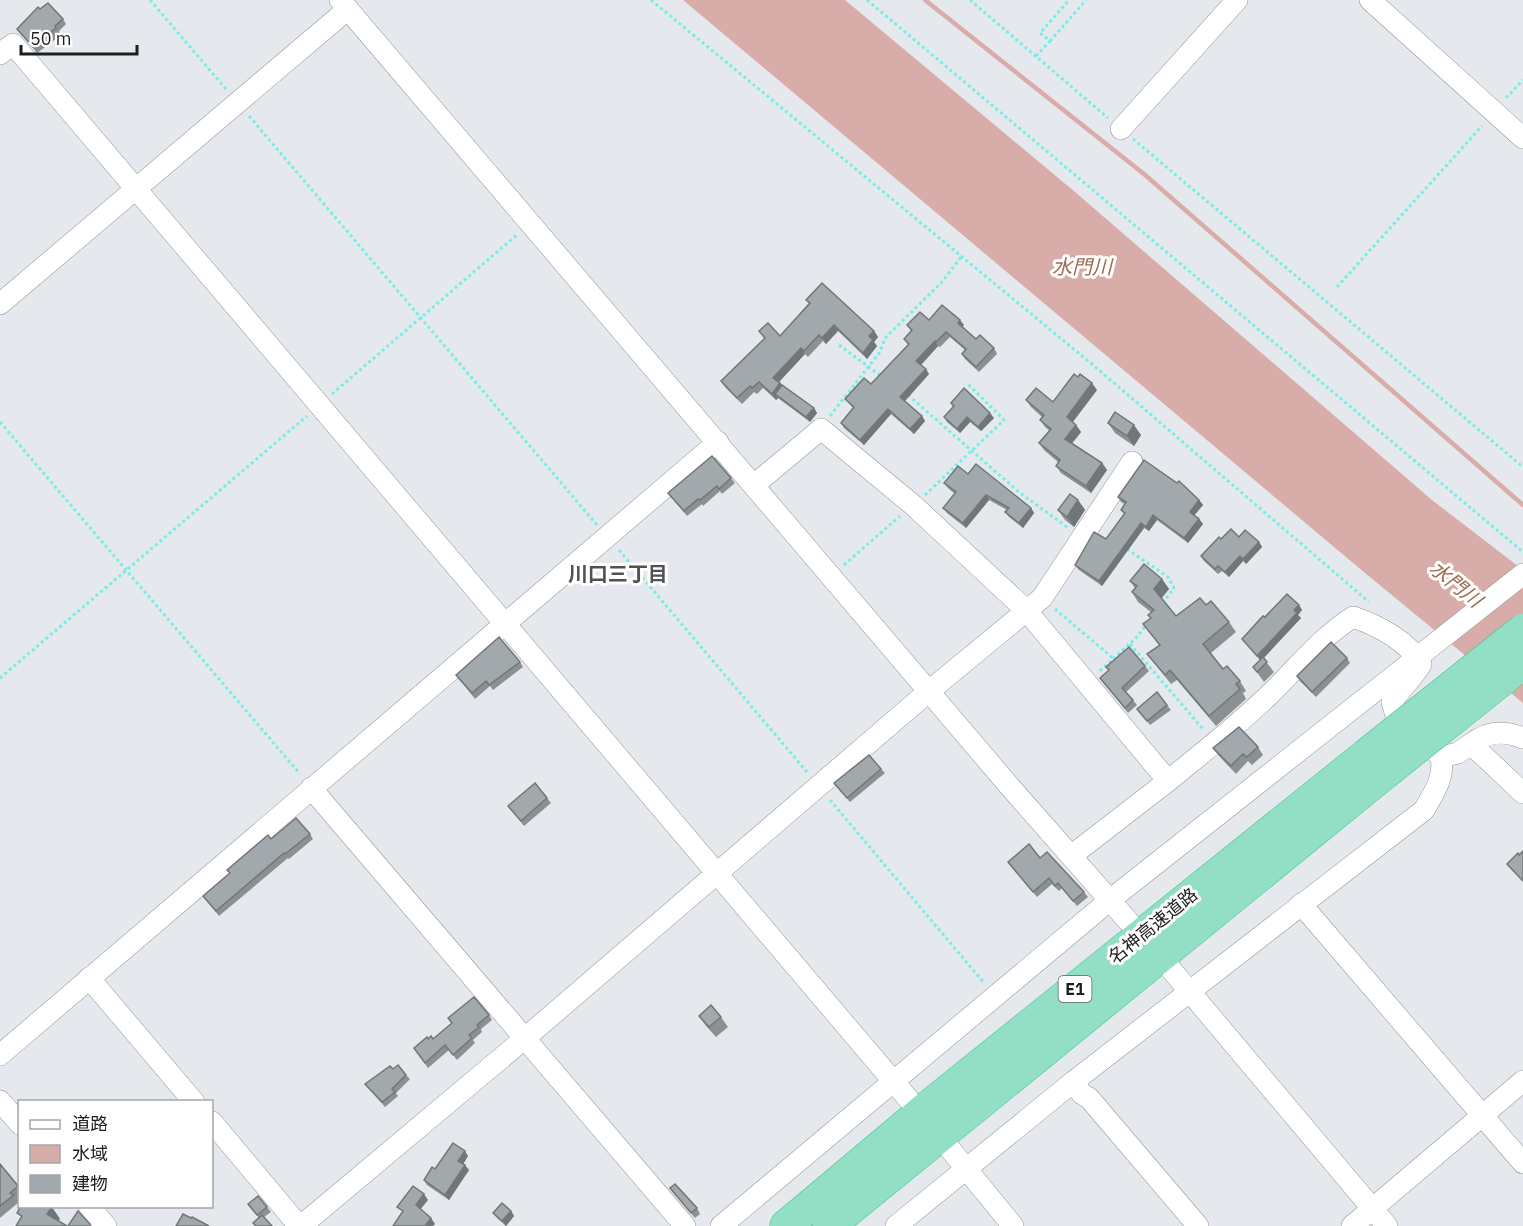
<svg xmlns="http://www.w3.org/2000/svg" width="1523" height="1226" viewBox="0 0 1523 1226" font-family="'IBM Plex Sans','Noto Sans JP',sans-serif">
<rect width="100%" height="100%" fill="#e5e9ee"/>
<polygon fill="#d8aca9" points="683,0 845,0 1075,192 1432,500 1523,570 1523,703 1365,573"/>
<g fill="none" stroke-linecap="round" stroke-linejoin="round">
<polyline stroke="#d8aca9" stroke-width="4.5" points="925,0 1144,174 1523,505"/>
<g stroke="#959595" stroke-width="22">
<g id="minor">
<polyline points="340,0 1011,788 1129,922"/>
<polyline points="1370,0 1523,138"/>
<polyline points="0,54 13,44 910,1101"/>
<polyline points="1121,129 1237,0"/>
<polyline points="0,304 348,9"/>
<polyline points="754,485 821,429 913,505 1026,610 1168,781 1071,856"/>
<path d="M1471,744c16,-13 33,-14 52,-6"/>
<polyline points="1441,757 1458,753 1471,744 1523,793"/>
<polyline points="311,788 685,1226"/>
<polyline points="1301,904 1523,1163"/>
<polyline points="1169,967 1387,1226"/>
<polyline points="89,978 194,1102"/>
<polyline points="0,1055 718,442"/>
<polyline points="1073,1082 1082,1094 1089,1098 1198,1226"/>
<polyline points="0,1101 20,1124"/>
<polyline points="212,1122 299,1226"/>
<polyline points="950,1149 1013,1226"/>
<polyline points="89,1206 106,1226"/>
<polyline points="301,1226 524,1039 928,692 1042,598 1132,462"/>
<polyline points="721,1226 1110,900 1523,574"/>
<path d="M896,1226l177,-144 351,-272c10,-17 21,-33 17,-53l-46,-45 -3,-10c9,-14 21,-24 29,-38 -13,-23 -44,-39 -68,-47 -33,21 -56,51 -84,78 -32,31 -67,58 -101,86"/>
<polyline points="1352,1226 1523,1081"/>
</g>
</g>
<g stroke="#33cb7f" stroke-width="33">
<g id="highway">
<polyline points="786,1226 924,1110 1366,755"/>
<polyline points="829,1226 1385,773"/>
</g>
</g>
<g stroke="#77ede7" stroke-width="3" stroke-dasharray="3 3" stroke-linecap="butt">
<polyline points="150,0 226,89"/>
<polyline points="651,0 1093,365 1369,602"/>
<polyline points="867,0 1523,552"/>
<polyline points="970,0 1108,118"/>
<polyline points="1050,41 1086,0"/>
<polyline points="1036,56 1050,41 1040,33 1069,0"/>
<polyline points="1506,98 1523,80"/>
<polyline points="249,116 597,525"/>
<polyline points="1133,139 1523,467"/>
<polyline points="1337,287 1482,126"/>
<polyline points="839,345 881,376"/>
<polyline points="332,394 518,234"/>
<polyline points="908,395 1020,493 1067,527"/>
<polyline points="830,416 880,352 885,338 941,283 962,256"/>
<polyline points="0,422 300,774"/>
<polyline points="925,495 1004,420 968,384"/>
<polyline points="1127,549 1168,577 1174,588 1163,603"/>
<polyline points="619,550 807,772"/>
<polyline points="844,565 900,516"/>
<polyline points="1055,609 1114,659"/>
<polyline points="1130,644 1203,729"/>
<polyline points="1100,671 1138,636 1146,625"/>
<polyline points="0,678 307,416"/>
<polyline points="830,800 984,983"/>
</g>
<use href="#minor" stroke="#fff" stroke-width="21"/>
<use href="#highway" stroke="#93dfc5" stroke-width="32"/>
<g stroke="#33cb7f" stroke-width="33" stroke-linecap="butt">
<g id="highway-bridge">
<polyline points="1366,755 1523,630"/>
<polyline points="1385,773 1523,663"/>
</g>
</g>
<use href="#highway-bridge" stroke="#93dfc5" stroke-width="32"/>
</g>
<g fill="#8a9194">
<polygon points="40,9 63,19 66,24 59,31 60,33 55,37 56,39 37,53 17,29"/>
<polygon points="806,300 874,331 878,337 874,342 877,346 867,359 838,331 826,344 823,341 808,357 805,354 779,382 814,408 817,413 810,422 778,398 776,400 763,388 757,394 754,392 742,404 725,387 721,381 765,338 759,331 780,336 809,303"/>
<polygon points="907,325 964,325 962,327 976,339 994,348 997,354 979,372 965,359 962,354 965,350 950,337 940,347 938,346 921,365 929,374 905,401 922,416 925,421 914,434 891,414 864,445 844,428 841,423 853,408 845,399 871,384 908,345 904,339 911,331"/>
<polygon points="1097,390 1073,422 1076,425 1081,432 1072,443 1102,463 1107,470 1091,493 1061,473 1056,466 1058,462 1044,450 1039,443 1050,431 1045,427 1040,420 1042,417 1031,407 1026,400 1053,402"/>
<polygon points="951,403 994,418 981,431 970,422 960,433 947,422 944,417 953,407"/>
<polygon points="1108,423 1141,435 1134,446 1115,433"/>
<polygon points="731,478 735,483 722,494 720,491 703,506 702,504 687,516 668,493"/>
<polygon points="944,483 1031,508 1034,513 1023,528 1009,517 1005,512 1007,510 989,500 966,528 947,513 943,508 955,494 948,488"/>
<polygon points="1118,497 1199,500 1203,505 1194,515 1199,519 1203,524 1188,543 1157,520 1149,531 1144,528 1102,586 1079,570 1075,565 1106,539 1124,514 1121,510 1125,504 1121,502"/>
<polygon points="1078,500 1085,510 1074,527 1065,520 1058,510"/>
<polygon points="1239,537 1259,542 1262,547 1246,564 1243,561 1229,577 1222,571 1218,574 1204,561 1201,556 1221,539"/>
<polygon points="1162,579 1169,589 1161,598 1176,616 1206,605 1229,622 1236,632 1211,653 1223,669 1240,681 1246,691 1243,693 1246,699 1216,726 1177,680 1171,684 1147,654 1159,645 1143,624 1151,618 1152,613 1138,602 1132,592 1135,588 1130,581"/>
<polygon points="1299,605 1302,610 1298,615 1301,618 1263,658 1274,672 1264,682 1253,667 1260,660 1242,639 1265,617"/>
<polygon points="1347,658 1350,663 1316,697 1300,681 1297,676"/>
<polygon points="520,662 523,667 493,690 490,686 475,699 456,675"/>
<polygon points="1145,666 1149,671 1126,692 1137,705 1128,713 1100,678"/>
<polygon points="1167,705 1171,710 1150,725 1137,709"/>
<polygon points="1258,747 1263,755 1252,765 1248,761 1236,774 1219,756 1213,748"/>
<polygon points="881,769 885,773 850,802 834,783"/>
<polygon points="547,798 551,803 524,826 508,806"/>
<polygon points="310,834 313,839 289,859 288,858 219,916 203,896 271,839"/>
<polygon points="1523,851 1523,882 1507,864"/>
<polygon points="1040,858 1084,892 1088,897 1077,906 1062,888 1059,891 1052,884 1037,897 1008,862"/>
<polygon points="489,1015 492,1020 481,1029 482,1032 473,1040 475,1043 457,1060 449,1050 428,1068 414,1048 428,1039 433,1039 452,1023 448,1018"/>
<polygon points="699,1016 721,1017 728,1027 716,1037 706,1026"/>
<polygon points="393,1069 406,1075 410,1079 396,1093 398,1096 385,1107 365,1084"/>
<polygon points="468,1156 463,1164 469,1170 449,1200 427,1185 424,1180 435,1169"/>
<polygon points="0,1164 20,1187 20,1196 17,1199 19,1202 0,1218"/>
<polygon points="670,1188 697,1208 700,1214 695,1218"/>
<polygon points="248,1204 267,1207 271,1212 264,1217 259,1218"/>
<polygon points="511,1211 514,1216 506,1226 497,1218 493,1213"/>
</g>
<g fill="#717678">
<polygon points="960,320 964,325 961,328 958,323"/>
<polygon points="834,325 838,331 826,344 822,338"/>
<polygon points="874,331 878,337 874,342 877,346 867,359 863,353 869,336"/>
<polygon points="935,341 938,346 920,366 916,361"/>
<polygon points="801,348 805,354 777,384 773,378"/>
<polygon points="926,369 929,374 904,402 900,397"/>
<polygon points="780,383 785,389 775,394 778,398 776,400 772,394"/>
<polygon points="1092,383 1097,390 1071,424 1067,417"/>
<polygon points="814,408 817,413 810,422 806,417"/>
<polygon points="888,409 891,414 864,445 860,440"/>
<polygon points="990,413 994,418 981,431 978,427"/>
<polygon points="922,416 925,421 914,434 910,429"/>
<polygon points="967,417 970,422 960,433 957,429"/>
<polygon points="1076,425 1081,432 1070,446 1065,439"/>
<polygon points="1134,425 1141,435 1134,446 1127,436"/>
<polygon points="1102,463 1107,470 1091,493 1086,486"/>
<polygon points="986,495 989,500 966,528 963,523"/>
<polygon points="1078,500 1085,510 1074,527 1067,517"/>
<polygon points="1199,500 1203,505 1193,517 1190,512"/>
<polygon points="1031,508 1034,513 1023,528 1019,523"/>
<polygon points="1153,515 1157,520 1149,531 1146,527"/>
<polygon points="1199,519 1203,524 1188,543 1184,538"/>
<polygon points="1141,523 1144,528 1102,586 1099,581"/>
<polygon points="1259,542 1262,547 1246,564 1243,559"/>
<polygon points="1240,556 1243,561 1229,577 1225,572"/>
<polygon points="1162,579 1169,589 1161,599 1154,589"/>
<polygon points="1299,605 1302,610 1298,615 1301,618 1261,661 1257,656"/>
<polygon points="465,1151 468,1156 462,1166 458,1161"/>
<polygon points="465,1165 469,1170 449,1200 445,1195"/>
<polygon points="424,1194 428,1200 420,1210 416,1205"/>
<polygon points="52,1207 60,1219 55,1226 47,1214"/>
<polygon points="511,1211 514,1216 506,1226 502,1221"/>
<polygon points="431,1218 435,1224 433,1226 425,1226"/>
</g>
<g fill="#a1a9ac" stroke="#717678" stroke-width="1.5">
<polygon points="48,3 63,19 55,26 56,28 51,32 52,34 33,47 17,29 38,7 40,9"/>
<polygon points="822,283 874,331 869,336 873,340 863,353 834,325 822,338 819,335 804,351 801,348 773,378 780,383 772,394 759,382 752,388 750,386 737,398 721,381 765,338 759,331 768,323 780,336 810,303 806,300"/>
<polygon points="942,305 960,320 958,323 976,339 980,335 994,348 976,367 962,354 966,349 946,332 936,342 935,341 916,361 926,369 900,397 922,416 910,429 888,409 860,440 841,423 854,407 845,399 864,378 871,384 909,344 904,339 912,330 907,325 920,312 929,320"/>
<polygon points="1074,374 1078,377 1080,374 1092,383 1067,417 1076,425 1065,439 1102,463 1086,486 1056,466 1060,460 1039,443 1051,429 1040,420 1044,415 1026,400 1036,388 1053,402"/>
<polygon points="782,385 814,408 806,417 775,394"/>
<polygon points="964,388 990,413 978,427 967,417 957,429 944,417 954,406 951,403"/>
<polygon points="1115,412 1134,425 1127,436 1108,423"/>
<polygon points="712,456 731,478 719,489 717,486 700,500 698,499 684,511 668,493"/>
<polygon points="1144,460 1177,483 1179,481 1199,500 1190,512 1199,519 1184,538 1153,515 1146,527 1141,523 1099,581 1075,565 1094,532 1106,539 1125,513 1121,510 1126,502 1118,497"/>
<polygon points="976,464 1031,508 1019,523 1005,512 1009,508 986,495 963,523 943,508 956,492 944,483 958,466 968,474"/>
<polygon points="1070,494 1078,500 1067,517 1058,510"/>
<polygon points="1231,529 1239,537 1245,530 1259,542 1243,559 1240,556 1225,572 1218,566 1215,569 1201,556 1219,537 1221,539"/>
<polygon points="1144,564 1162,579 1154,589 1176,616 1200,598 1206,605 1211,601 1229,622 1203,644 1223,669 1227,666 1240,681 1236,684 1240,689 1209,716 1170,670 1165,675 1147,654 1160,645 1143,624 1151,618 1148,615 1154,610 1132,592 1137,586 1130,581"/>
<polygon points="1287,594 1299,605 1294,610 1297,613 1257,656 1242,639 1263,616 1265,617"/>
<polygon points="499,637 520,662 489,685 486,681 472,693 456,675"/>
<polygon points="1331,642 1347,658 1312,692 1297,676"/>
<polygon points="1129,647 1145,666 1122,688 1133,700 1125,708 1100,678 1109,670 1106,667"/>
<polygon points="1263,657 1267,662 1257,672 1253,667"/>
<polygon points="1157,692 1167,705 1147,721 1137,709"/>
<polygon points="1239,727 1258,747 1247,757 1243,754 1231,766 1213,748"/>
<polygon points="869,755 881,769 847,798 834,783"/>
<polygon points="535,783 547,798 521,821 508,806"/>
<polygon points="296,818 310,834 285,854 284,853 216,911 203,896 230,873 227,870 268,835 271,839"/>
<polygon points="1029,844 1040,858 1047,852 1084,892 1073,901 1058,883 1055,886 1049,878 1033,892 1008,862"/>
<polygon points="1523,851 1523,879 1522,880 1507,864 1518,853 1519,855"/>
<polygon points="474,997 489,1015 477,1025 479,1027 469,1035 472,1038 453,1055 445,1045 425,1063 414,1048 427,1037 428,1039 431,1036 433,1039 452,1023 448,1018"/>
<polygon points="711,1005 721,1017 709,1027 699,1016"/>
<polygon points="398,1065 406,1075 392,1089 395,1092 382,1102 365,1084 390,1066 393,1069"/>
<polygon points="453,1143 465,1151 458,1161 465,1165 445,1195 424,1180 432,1167 435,1169"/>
<polygon points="0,1164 18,1186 10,1193 14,1195 0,1206"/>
<polygon points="675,1184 697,1208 691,1213 670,1188"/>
<polygon points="413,1186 424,1194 416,1205 431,1218 425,1226 393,1226 403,1211 397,1207"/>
<polygon points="258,1196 267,1207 257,1215 248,1204"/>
<polygon points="502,1203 511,1211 502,1221 493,1213"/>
<polygon points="21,1206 51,1206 52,1207 47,1214 67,1226 16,1226 22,1216 17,1213"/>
<polygon points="78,1211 90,1224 90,1226 68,1226"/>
<polygon points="183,1214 191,1218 192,1217 209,1226 176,1226"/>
<polygon points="262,1215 272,1226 256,1226 253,1223"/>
</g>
<g text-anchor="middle" stroke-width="6" stroke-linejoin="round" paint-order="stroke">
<rect fill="#fff" stroke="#626262" stroke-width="1.5" x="1058.5" y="976" width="33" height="26" rx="4.5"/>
<g font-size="16" font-weight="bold" fill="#1e1e1e">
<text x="1075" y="995">E1</text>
</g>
<g font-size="18" fill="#1e1e1e" stroke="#fff">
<text transform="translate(1153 926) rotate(-39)" y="6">名神高速道路</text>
</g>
<g font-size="20" font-style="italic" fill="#9e6a50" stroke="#fff">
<text x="1082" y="274">水門川</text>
<text transform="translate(1456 584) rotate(39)" y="7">水門川</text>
</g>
<g font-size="20" font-weight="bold" fill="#515151" stroke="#fff">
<text x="618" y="581">川口三丁目</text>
</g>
</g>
<rect x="18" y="1100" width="195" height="108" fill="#ffffff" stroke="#a5a5a5" stroke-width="1.5"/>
<rect x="30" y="1120" width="30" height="9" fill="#ffffff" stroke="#a5a5a5" stroke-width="1.5"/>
<text x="72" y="1130" font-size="18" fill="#1e1e1e">道路</text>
<rect x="30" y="1145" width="30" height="18" fill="#d8aca9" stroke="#a5a5a5" stroke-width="1.5"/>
<text x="72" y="1160" font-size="18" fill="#1e1e1e">水域</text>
<rect x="30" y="1175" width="30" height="18" fill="#a1a9ac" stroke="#a5a5a5" stroke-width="1.5"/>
<text x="72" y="1190" font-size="18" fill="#1e1e1e">建物</text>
<path d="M21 45v9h116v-9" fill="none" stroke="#1e1e1e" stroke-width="3"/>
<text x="30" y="45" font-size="18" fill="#1e1e1e" stroke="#ffffff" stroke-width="4.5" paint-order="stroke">50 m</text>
</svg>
